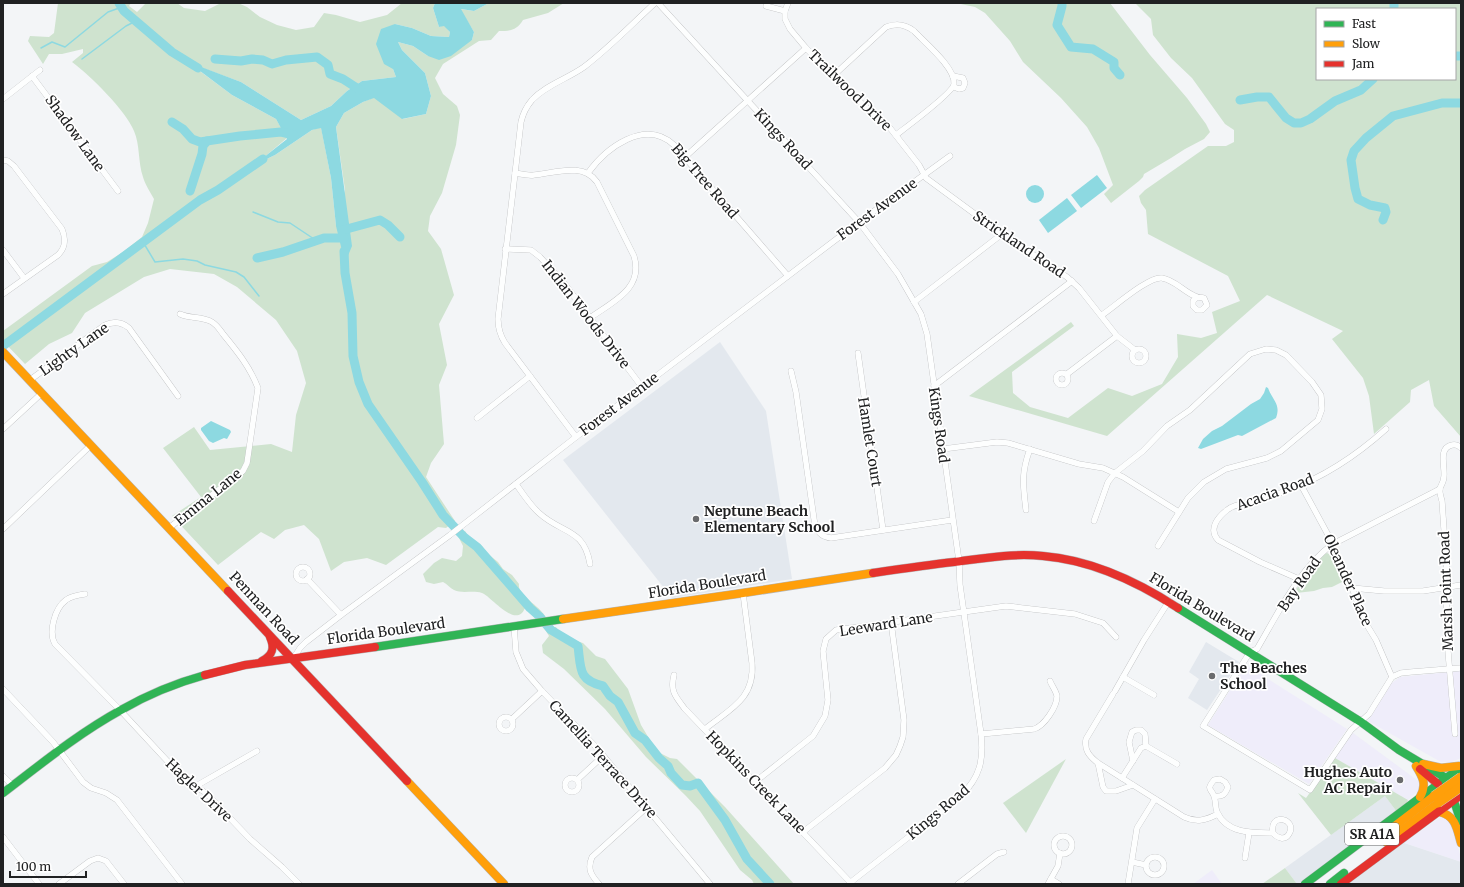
<svg xmlns="http://www.w3.org/2000/svg" width="1464" height="887" viewBox="0 0 1464 887" font-family="Merriweather,serif">
<rect width="100%" height="100%" fill="#f3f5f7"/>
<g fill="#efedfa">
<polygon points="1246,665 1347,729 1309,784 1208,725"/>
<polygon points="1461,671 1461,758 1452,762 1441,762 1368,721 1392,683 1400,677"/>
<polygon points="1353,733 1421,783 1420,789 1408,800 1335,758"/>
<polygon points="1442,816 1450,820 1461,858 1461,862 1404,843"/>
<polygon points="1212,870 1222,884 1193,884"/>
</g>
<g fill="#e3e8ee">
<polygon points="720,342 766,411 792,579 672,598 563,460"/>
<polygon points="1206,642 1239,662 1207,710 1188,698 1199,679 1189,672"/>
<polygon points="1385,796 1397,812 1299,884 1297,884 1285,868"/>
<polygon points="1404,843 1461,862 1461,884 1349,884"/>
</g>
<g fill="#cfe3cf" fill-rule="evenodd">
<path d="M58,3h73l-2,3 8,6 9,-9h31l7,5 21,3 16,-8h17l9,4 13,10 17,8 19,5 18,-3 10,-14 12,2 24,7 27,-7 15,-12h33l-2,5 6,19 5,-2 6,7 -1,5 -18,-1 -19,-8 -17,-4 -2,45 3,8 -34,4 -15,10 -16,15 -30,14 -60,-38 -52,-19 43,32 44,24 11,19 -31,26 19,-9 37,-25 9,-3 10,51 5,48 9,-36 -9,-63 8,-14 19,-11 12,-5 28,22 23,-5 5,-18 -6,-23 -23,-23 -4,-8 15,4 15,10 44,-16 2,-8 -14,-23 14,2 15,-8h75l-16,10 -25,7c-6,10 -12,11 -24,11l-8,9 -12,1 -36,23 -8,14 8,16 14,12 3,9 -4,30 -14,48 -12,23 -2,15 13,18 13,46 -15,29 8,41 -8,20 5,59 -13,19 -5,14 29,44 -9,7 -8,-1 -52,38 -19,-7 -23,4 -13,9 -12,-32 -15,-14 -19,5 -11,9 -13,-7 -43,33 -46,-49 29,-19 -38,-49 31,-21 16,23 61,-6 21,8 4,-37 10,-32 -9,-32 -21,-31 -39,-33 -23,-13 -44,-5 -26,8 -59,36 -13,20 -23,11 -24,20 -22,-23v-10l89,-65 15,-4 16,-10 19,-15 6,-14 6,-24c-4,-7 -9,-15 -11,-22 -5,-14 -3,-33 -9,-46 -8,-20 -44,-56 -62,-69l11,-9v-4l-21,5h-13l-6,10 -15,-23 2,-5 19,1 5,-4z"/>
<polygon points="956,3 1110,3 1150,55 1187,98 1206,124 1210,132 1204,139 1185,149 1171,158 1144,174 1143,177 1139,181 1111,203 1104,194 1113,185 1099,148 1087,127 1061,98 1023,62 1010,41 985,13 975,7"/>
<path d="M1135,3h326v434l-27,-31 -5,-26 -18,10 -1,12 -36,32 -5,-38 -6,-18 -31,-39 11,-8 -76,-36 -160,141 -138,-40 102,-74 3,4 -62,46 1,21 17,14 38,11 40,-30 24,8 30,-12 16,-27 -1,-23 24,4 16,-5 -5,-21 28,-11 -12,-25 -80,-42 -2,-24 -5,-7 -2,-7 6,-6 63,-44h18l8,-4v-12l-9,-6 -33,-46 -21,-20 -18,-23 -2,-16zM1317,9h138v70h-138z"/>
<path d="M465,531l6,9 6,2 5,4 6,8 10,8 5,7 9,6 7,9c-2,11 20,21 26,32l-10,1 -10,-9c-9,22 -34,-12 -43,-15 -9,-3 -20,1 -28,-3 -4,-2 -7,-6 -11,-8l-9,2 -8,-2 -3,-8 11,-11 8,-5 14,3 6,-5 1,-10 -5,-10z"/>
<path d="M1327,553l6,3 11,25 -12,6 -9,1 -9,3 -18,2v-3c7,-11 19,-33 31,-37z"/>
<polygon points="556,627 560,633 573,640 583,643 596,656 605,659 628,689 641,725 650,740 660,753 670,758 677,759 725,807 794,884 754,884 752,880 740,870 700,811 686,796 646,757 605,709 564,669 543,653 542,645 549,636 544,628"/>
<polygon points="1335,758 1408,800 1405,806 1397,812 1385,796 1331,835 1298,793 1306,798"/>
<polygon points="1066,759 1026,833 1003,803"/>
<polygon points="1285,868 1297,884 1262,884"/>
</g>
<g fill="#8dd9e1">
<polygon points="435,3 489,3 474,11 461,9 474,32 472,40 451,56 439,60 428,56 413,46 398,42 402,50 425,73 431,96 426,114 402,119 374,98 363,102 344,113 336,127 352,246 345,263 336,226 331,178 321,128 312,130 275,155 254,165 287,139 276,119 232,95 188,62 241,82 301,120 331,106 347,91 362,81 396,77 393,69 384,64 376,44 381,29 395,24 412,28 431,36 449,37 450,32 444,26 439,27 433,8"/>
<polygon points="1097,175 1107,188 1081,208 1071,195"/>
<circle cx="1035" cy="194" r="9"/>
<polygon points="1067,198 1077,211 1048,233 1039,220"/>
<path d="M1266,387l2,1c5,13 13,16 8,30l-34,18 -4,-1 -37,14 -3,-1 5,-9 9,-8 10,-5 29,-22 9,-5 4,-6z"/>
<polygon points="211,421 230,430 231,432 227,439 224,438 213,443 209,441 201,430 201,428"/>
</g>
<g fill="none" stroke-linecap="round" stroke-linejoin="round">
<g stroke="#8dd9e1" stroke-width="1.5">
<polyline points="41,48 52,42 65,47 108,12 122,7"/>
<polyline points="82,59 126,26 136,21"/>
<polyline points="253,212 278,222 290,223 317,241"/>
<polyline points="143,242 155,262 183,259 197,261 205,265 236,272 244,277 259,296"/>
</g>
<g stroke="#8dd9e1" stroke-width="9">
<polyline points="119,3 124,11 172,52 198,68"/>
<polyline points="1062,3 1062,6 1057,25 1071,47 1093,49 1114,62 1114,68 1120,75"/>
<polyline points="1394,3 1394,9"/>
<polyline points="1455,56 1461,56"/>
<polyline points="215,59 241,61 252,59 263,60 272,64 286,60 317,57 328,65 330,74 343,79 360,90"/>
<polyline points="1240,100 1257,97 1269,97 1286,118 1294,123 1301,123 1310,119 1335,101 1361,90 1373,79"/>
<polyline points="172,122 183,129 192,139 200,142 240,136 281,132 294,135"/>
<polyline points="190,191 202,154 203,146 207,141"/>
<polyline points="1383,220 1386,212 1385,208 1370,205 1358,199 1355,188 1351,160 1354,151 1366,138 1393,116 1442,103 1461,103"/>
<polyline points="343,230 380,220 388,225 400,237"/>
<path d="M344,251l1,22 7,40 1,43 6,26 9,22 54,78 21,33 21,22 13,10 53,61 9,8 12,14 27,16c3,23 0,34 25,40l7,10 8,6 17,31 10,7 14,18 9,8 3,7 11,12 8,1 8,-3 27,37 22,39 23,25"/>
<polyline points="257,258 283,252 324,238 344,238"/>
<polyline points="3,346 200,200 218,190 263,159"/>
</g>
<g stroke="#b4b5b7" stroke-width="6">
<g id="street">
<path d="M658,3l201,219 39,52 23,40 6,20 32,227 1,24 21,149c3,26 -1,43 -20,62l-110,86"/>
<polyline points="788,3 785,11 785,19 790,29 806,48 842,86 890,128 919,165 926,178 1002,234 1067,277 1079,288 1117,336 1135,350"/>
<polyline points="766,6 785,11"/>
<polyline points="32,76 118,191"/>
<path d="M833,76l53,-49c10,-4 19,-3 28,4 10,11 42,37 40,53 -1,9 -49,44 -58,51"/>
<polyline points="953,76 963,78 965,83 963,88 959,89 954,87"/>
<polyline points="3,99 40,70"/>
<polyline points="685,157 806,48"/>
<path d="M3,160l5,1 6,5 48,63c4,10 4,18 -4,26l-55,39"/>
<path d="M515,173c6,1 13,3 19,2 21,-2 49,-13 63,7l37,74c10,33 -22,46 -44,62"/>
<path d="M588,173c18,-25 57,-55 86,-28l114,131"/>
<polyline points="505,249 531,250 540,257 564,283 642,387"/>
<polyline points="3,250 24,278"/>
<polyline points="914,302 1002,234"/>
<path d="M1102,315c12,-8 47,-39 60,-37 13,2 22,14 33,18 3,2 6,1 9,2l3,7 -5,5h-5l-4,-4v-5l4,-4"/>
<circle cx="1139" cy="356" r="7"/>
<polyline points="858,353 883,530"/>
<path d="M791,371l5,21 19,134c4,8 8,11 16,12l121,-18"/>
<circle cx="1062" cy="379" r="6"/>
<polyline points="1067,374 1117,336"/>
<path d="M30,380l75,-55c9,-4 17,-3 24,3l49,68"/>
<polyline points="934,386 1072,281"/>
<polyline points="477,418 530,376"/>
<polyline points="3,429 42,393"/>
<path d="M576,437l-71,-94c-5,-8 -7,-15 -7,-24l23,-197c2,-9 5,-15 11,-22 14,-15 35,-21 52,-33 25,-19 48,-43 71,-64"/>
<polyline points="943,449 997,442 1008,443 1079,464 1103,468 1123,477 1179,512"/>
<path d="M516,484c7,10 14,21 23,29 23,21 45,15 51,51"/>
<polyline points="1301,485 1333,544 1334,553 1352,588 1365,622 1376,640 1392,677"/>
<path d="M1440,489l-107,55c-33,23 -56,71 -76,105l-7,3 -47,74 107,64 41,-60 18,-16 23,-37 9,-4 10,-1 50,-4"/>
<path d="M1026,510c-3,-25 -5,-37 4,-61"/>
<polyline points="1094,521 1108,482 1115,473 1143,451 1167,426 1190,410 1250,354 1266,349 1276,350 1286,355 1312,382 1321,395 1322,409 1318,420 1281,451 1267,458 1226,469 1204,482 1188,498 1158,546"/>
<path d="M169,528l74,-57 4,-8 11,-75c-8,-21 -21,-37 -35,-54 -3,-4 -6,-9 -11,-12 -10,-6 -22,-3 -32,-8"/>
<polyline points="3,529 91,445"/>
<circle cx="303" cy="574" r="7"/>
<polyline points="307,579 341,615"/>
<path d="M1299,579l-39,-17 -42,-22c-10,-11 0,-23 9,-30 8,-7 22,-7 32,-10 10,-3 19,-6 29,-10 36,-13 69,-35 98,-61"/>
<polyline points="1352,588 1384,591 1423,591 1461,585"/>
<path d="M85,594c-7,1 -14,2 -19,6 -11,8 -18,32 -11,44l65,66 65,70 21,13 44,46 32,28 17,17"/>
<polyline points="514,626 516,652 523,669 542,691 596,747 710,884"/>
<polyline points="293,659 300,648 306,642 341,615 450,535 576,437 859,222 950,156"/>
<path d="M674,675c-4,16 1,21 11,34l167,175"/>
<polyline points="1123,677 1154,695"/>
<polyline points="3,689 53,742 83,782 91,788 106,793 117,800 182,884"/>
<polyline points="1115,691 1144,640 1169,601"/>
<path d="M1113,694l-27,45c-2,11 3,17 12,24l86,54c13,6 22,3 34,-3"/>
<circle cx="506" cy="724" r="7"/>
<polyline points="512,719 542,691"/>
<path d="M705,729c25,-20 50,-30 47,-66l-9,-70"/>
<path d="M981,734l53,-5c10,-3 23,-22 23,-33 -1,-5 -5,-10 -7,-15"/>
<path d="M1455,734l-7,-83 -2,-57 2,-7 -6,-86c-1,-4 -3,-9 -2,-13 2,-4 4,-7 4,-12 1,-10 -6,-28 8,-31 4,-1 6,0 9,3"/>
<polyline points="1133,761 1129,742 1132,732 1136,730 1141,730 1145,734 1146,746"/>
<polyline points="1098,763 1103,787 1106,791 1116,791 1133,785"/>
<polyline points="3,776 13,786"/>
<polyline points="1122,778 1141,748 1146,746 1177,764"/>
<circle cx="572" cy="785" r="7"/>
<polyline points="577,780 603,756"/>
<polyline points="755,782 813,736 825,716 828,700 823,651 826,639 836,630 1006,606 1075,614 1103,623 1116,637"/>
<polyline points="196,786 257,751"/>
<path d="M1214,796c8,1 11,-1 14,-9l-3,-5 -5,-3 -6,1c-8,10 -3,8 0,16 2,5 1,11 3,16 10,22 36,21 56,21 4,5 12,8 16,1 9,-15 -20,-23 -16,-1"/>
<polyline points="803,832 885,768 896,755 900,746 903,737 904,720 891,622"/>
<circle cx="1063" cy="845" r="9"/>
<polyline points="3,837 39,884"/>
<circle cx="1155" cy="866" r="9"/>
<polyline points="1245,858 1249,833"/>
<polyline points="1132,862 1146,865"/>
<polyline points="1051,879 1059,884"/>
<polyline points="59,884 90,861 98,858 106,861 124,884"/>
<path d="M599,884c-8,-9 -12,-15 -7,-27l54,-49"/>
<polyline points="958,884 997,854 1004,852"/>
<polyline points="1048,884 1058,866 1060,853"/>
<polyline points="1128,884 1137,828 1155,799"/>
</g>
</g>
<g stroke="#b4b5b7" stroke-width="9">
<g id="fast">
<polyline points="1178,608 1361,722 1399,750 1446,778"/>
<polyline points="375,647 563,619"/>
<path d="M3,793c38,-29 76,-60 118,-83 26,-15 55,-27 84,-35"/>
<polyline points="1450,796 1454,801 1461,822"/>
<polyline points="1305,884 1461,767"/>
<polyline points="1330,884 1344,873"/>
</g>
</g>
<g stroke="#b4b5b7" stroke-width="9">
<g id="slow">
<polyline points="3,352 228,591"/>
<polyline points="563,619 743,593 873,573"/>
<polyline points="1423,764 1441,768 1459,766"/>
<path d="M1416,766c7,11 11,19 4,31"/>
<polyline points="407,781 504,884"/>
<path d="M1440,812c16,4 17,17 21,31"/>
<polyline points="1392,828 1434,796"/>
<polyline points="1386,842 1438,803"/>
</g>
</g>
<g stroke="#b4b5b7" stroke-width="9">
<g id="jam">
<path d="M873,573c27,-4 54,-8 81,-11 30,-4 59,-9 89,-6 48,4 95,26 135,52"/>
<polyline points="228,591 407,781"/>
<path d="M262,661c11,-6 13,-13 8,-24"/>
<polyline points="205,675 245,665 375,647"/>
<polyline points="1420,769 1438,784"/>
<polyline points="1341,884 1461,795"/>
</g>
</g>
<use href="#street" stroke="#fdfefe" stroke-width="5.5"/>
<use href="#fast" stroke="#30b455" stroke-width="8"/>
<use href="#slow" stroke="#ff9f0a" stroke-width="8"/>
<use href="#jam" stroke="#e5322d" stroke-width="8"/>
<g stroke="#cecfd0" stroke-width="10" stroke-linecap="butt">
<g id="slow-bridge">
<polyline points="1434,796 1461,777"/>
<polyline points="1438,803 1461,787"/>
</g>
</g>
<use href="#slow-bridge" stroke="#ff9f0a" stroke-width="9"/>
</g>
<g fill="#6a6b6d" stroke="#fff" stroke-width="1.5">
<circle cx="696" cy="519" r="4"/>
<circle cx="1212" cy="676" r="4"/>
<circle cx="1400" cy="780" r="4"/>
</g>
<g text-anchor="middle" stroke-width="3.5" stroke-linejoin="round" paint-order="stroke">
<rect fill="#fff" stroke="#636464" stroke-width="1" x="1345" y="823" width="54" height="22" rx="3"/>
<g font-size="13" font-weight="bold" fill="#202122">
<text x="1372" y="839">SR A1A</text>
</g>
<g font-size="14" fill="#202122" stroke="#fff">
<text transform="translate(850 90) rotate(44)" y="5">Trailwood Drive</text>
<text transform="translate(75 133) rotate(54)" y="5">Shadow Lane</text>
<text transform="translate(783 139) rotate(47)" y="5">Kings Road</text>
<text transform="translate(705 181) rotate(49)" y="5">Big Tree Road</text>
<text transform="translate(877 209) rotate(-36)" y="5">Forest Avenue</text>
<text transform="translate(1019 244) rotate(34)" y="5">Strickland Road</text>
<text transform="translate(586 314) rotate(52)" y="5">Indian Woods Drive</text>
<text transform="translate(74 349) rotate(-35)" y="5">Lighty Lane</text>
<text transform="translate(619 404) rotate(-37)" y="5">Forest Avenue</text>
<text transform="translate(939 425) rotate(82)" y="5">Kings Road</text>
<text transform="translate(870 442) rotate(81)" y="5">Hamlet Court</text>
<text transform="translate(1275 492) rotate(-20)" y="5">Acacia Road</text>
<text transform="translate(208 497) rotate(-39)" y="5">Emma Lane</text>
<text transform="translate(1348 580) rotate(66)" y="5">Oleander Place</text>
<text transform="translate(707 584) rotate(-9)" y="5">Florida Boulevard</text>
<text transform="translate(1299 584) rotate(-55)" y="5">Bay Road</text>
<text transform="translate(1446 591) rotate(-92)" y="5">Marsh Point Road</text>
<text transform="translate(1202 607) rotate(31)" y="5">Florida Boulevard</text>
<text transform="translate(264 608) rotate(47)" y="5">Penman Road</text>
<text transform="translate(886 624) rotate(-9)" y="5">Leeward Lane</text>
<text transform="translate(386 631) rotate(-8)" y="5">Florida Boulevard</text>
<text transform="translate(603 759) rotate(48)" y="5">Camellia Terrace Drive</text>
<text transform="translate(756 782) rotate(46)" y="5">Hopkins Creek Lane</text>
<text transform="translate(199 790) rotate(43)" y="5">Hagler Drive</text>
<text transform="translate(938 812) rotate(-40)" y="5">Kings Road</text>
</g>
<g font-size="14" font-weight="bold" fill="#202122" stroke="#fff" text-anchor="start">
<text x="704" y="516">Neptune Beach<tspan x="704" dy="16">Elementary School</tspan></text>
<text x="1220" y="673">The Beaches<tspan x="1220" dy="16">School</tspan></text>
<text x="1392" y="777" text-anchor="end">Hughes Auto<tspan x="1392" dy="16">AC Repair</tspan></text>
</g>
</g>
<rect width="1464" height="887" fill="none" stroke="#202122" stroke-width="8"/>
<rect x="1316" y="8" width="140" height="72" fill="#ffffff" stroke="#a6a6a7"/>
<rect x="1324" y="21" width="20" height="6" fill="#30b455" stroke="#a6a6a7"/>
<text x="1352" y="28" font-size="12" fill="#202122">Fast</text>
<rect x="1324" y="41" width="20" height="6" fill="#ff9f0a" stroke="#a6a6a7"/>
<text x="1352" y="48" font-size="12" fill="#202122">Slow</text>
<rect x="1324" y="61" width="20" height="6" fill="#e5322d" stroke="#a6a6a7"/>
<text x="1352" y="68" font-size="12" fill="#202122">Jam</text>
<path d="M10 871v6h76v-6" fill="none" stroke="#202122" stroke-width="2"/>
<text x="16" y="871" font-size="12" fill="#202122" stroke="#ffffff" stroke-width="3" paint-order="stroke">100 m</text>
</svg>
